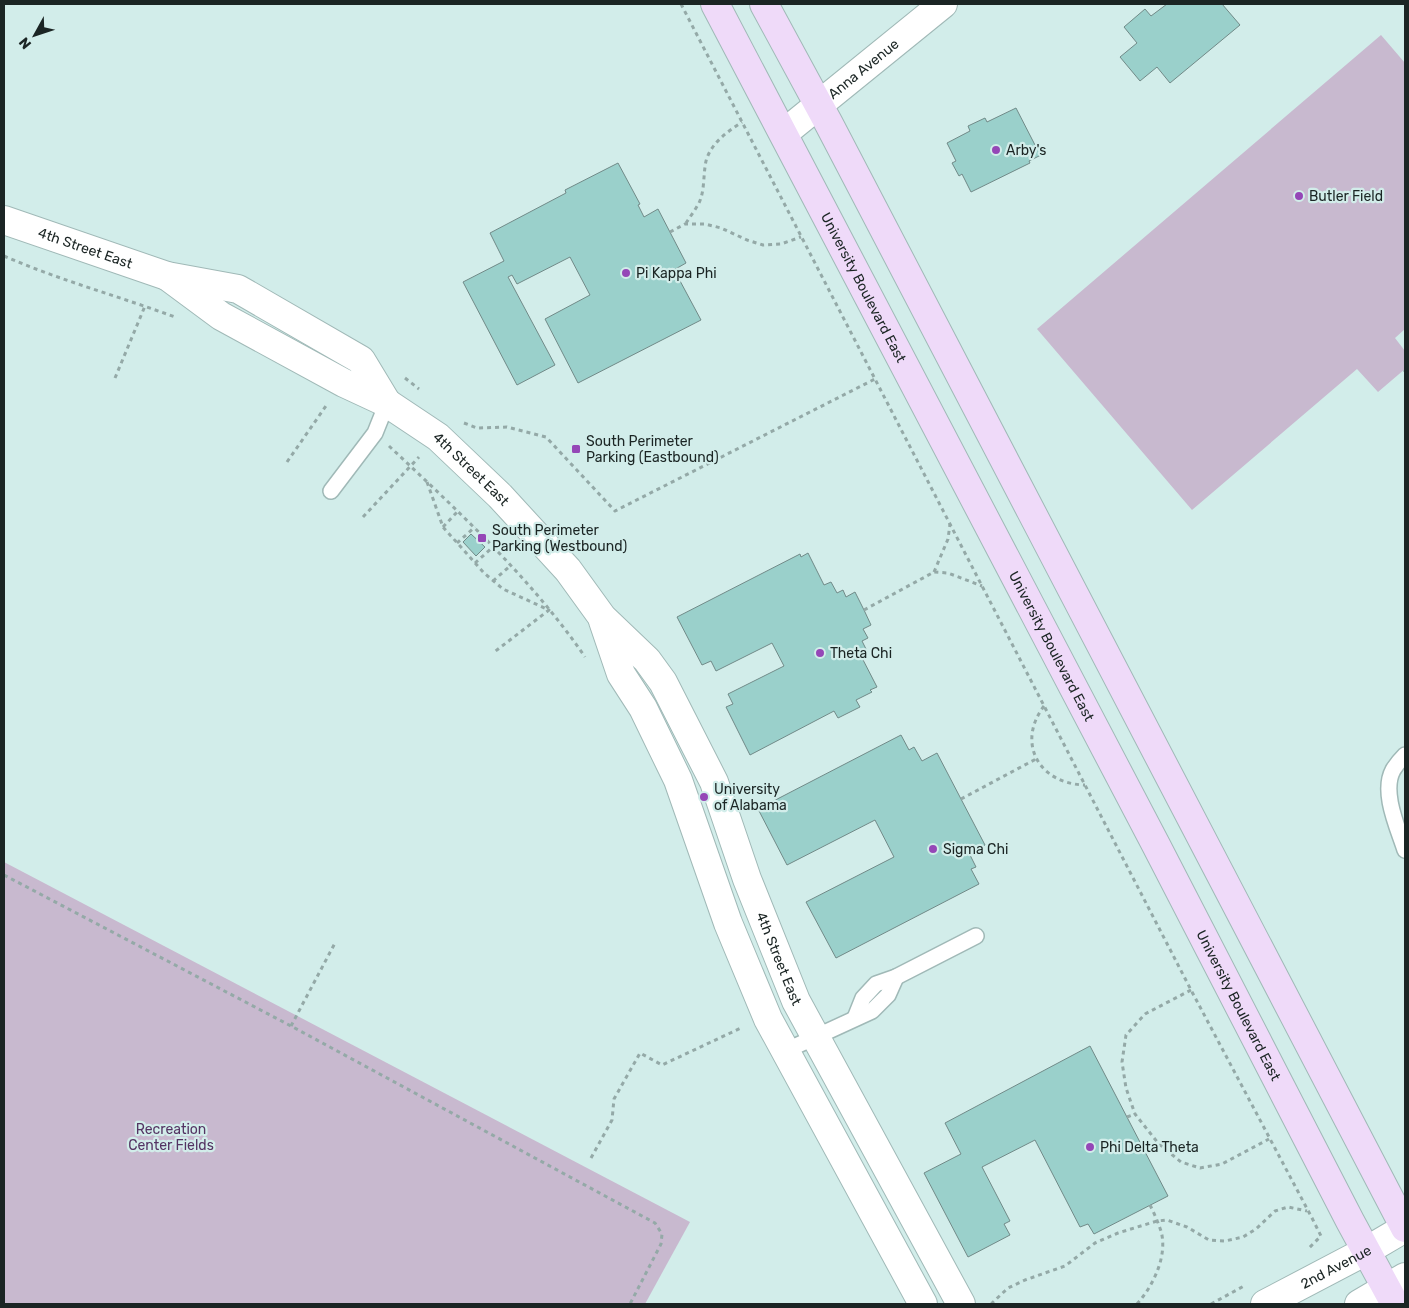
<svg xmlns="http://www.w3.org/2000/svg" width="1409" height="1308" viewBox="0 0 1409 1308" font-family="Rubik,sans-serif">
<rect width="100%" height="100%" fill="#d2edea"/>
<g fill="#c8b9cf">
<polygon points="1381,35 1405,63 1405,329 1395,338 1405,351 1405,369 1378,392 1357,369 1192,510 1037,329"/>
<polygon points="4,862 690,1222 645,1304 4,1304"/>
</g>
<g fill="#9ad0cb" stroke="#718a88">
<polygon points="1167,4 1222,4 1240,25 1170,83 1157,67 1140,81 1120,57 1137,43 1124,27 1145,9 1151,16"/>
<polygon points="1016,108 1035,145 1038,144 1043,154 1029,161 1030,163 971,192 962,174 959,176 952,163 956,161 947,143 970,131 968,126 985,118 987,122"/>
<polygon points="618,163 640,204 638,205 644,217 658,209 686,263 672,271 677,280 679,279 701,320 578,383 545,319 590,295 570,257 517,284 512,275 508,277 555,365 517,385 463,282 504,261 490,233 566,193 565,190"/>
<polygon points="471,534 485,547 476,556 463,542"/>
<polygon points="808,553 824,585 831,582 837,593 843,590 846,597 855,592 864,610 871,625 863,629 868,638 862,641 867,651 860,654 877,687 870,690 872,692 856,700 860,707 838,718 834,711 750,755 726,707 733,704 728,694 784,666 772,643 716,671 711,661 702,665 677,617 800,554 801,557"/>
<polygon points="901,735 909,750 914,747 922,761 937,753 985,845 969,853 976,867 971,869 979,884 836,958 806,902 894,857 875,820 787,865 758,809"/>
<polygon points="1090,1046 1168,1196 1094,1234 1088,1224 1080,1227 1035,1140 982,1167 1010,1221 1004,1224 1010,1235 968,1257 924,1173 961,1154 945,1123"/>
</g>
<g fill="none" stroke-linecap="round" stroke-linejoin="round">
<g stroke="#a0b9b7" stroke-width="18">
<g id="lane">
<polyline points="331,491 375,433 387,403"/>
<path d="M1405,755c-4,4 -9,10 -12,15 -12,22 5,58 12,80"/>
<polyline points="855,1018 863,998 876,984 896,977 976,936"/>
<polyline points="785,1051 872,1011 888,995 896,977"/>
</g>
</g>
<g stroke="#a0b9b7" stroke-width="30">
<g id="street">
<path id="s1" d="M784,133l159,-129"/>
<path id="s2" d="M4,220l163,56 71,13 123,71 26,43"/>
<path id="s3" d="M167,276l54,40 123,67 43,20 51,34 62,59 68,74 34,47 45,43 16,22 51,100 33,97 49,122 165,303"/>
<polyline points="603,621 621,674 643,708 678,780 728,923 768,1019 923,1304"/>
<path id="s4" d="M1265,1304l101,-53 39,-23"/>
<polyline points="1359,1304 1405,1277"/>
</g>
</g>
<g stroke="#a0b9b7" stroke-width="30">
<g id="secondary">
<path id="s5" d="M715,4l441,841 194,376 45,83"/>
<polyline points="764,4 829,124 1405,1228"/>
</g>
</g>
<g stroke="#94a9a7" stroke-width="3" stroke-dasharray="4 4" stroke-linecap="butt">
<polyline points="681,4 1191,990 1312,1218 1321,1236 1308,1249"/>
<path d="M686,223c4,-6 9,-13 13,-20 6,-13 4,-28 7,-42 5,-18 21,-29 36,-39"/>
<polyline points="670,232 685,224 705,224 721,228 747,240 763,245 781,244 801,237"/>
<path d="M4,256c55,24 114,40 171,61"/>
<polyline points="1404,370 1405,371"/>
<polyline points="115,378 145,306"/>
<polyline points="405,378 419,389"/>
<polyline points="464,423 477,428 507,427 546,437 615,511 875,379"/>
<path d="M389,446c70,66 142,132 196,211"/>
<polyline points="287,462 328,403"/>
<polyline points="427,482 443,527 484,573 503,589 549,610 493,653"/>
<polyline points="363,517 419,457"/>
<polyline points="443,527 458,511"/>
<polyline points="457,543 475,527"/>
<polyline points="475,563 493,547"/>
<polyline points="934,572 948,539 950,524"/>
<polyline points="493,581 510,566"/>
<polyline points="864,610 934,572 948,573 982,586"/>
<path d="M1044,706c-28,37 -5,78 41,79"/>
<polyline points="961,799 1036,759"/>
<polyline points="4,875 291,1026 655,1223 662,1234 661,1244 630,1304"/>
<polyline points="1191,990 1145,1014 1126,1035 1122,1062 1126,1088 1135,1114 1158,1143 1181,1162 1200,1168 1222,1164 1269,1139"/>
<polyline points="291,1026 335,943"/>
<polyline points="1127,1117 1135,1114"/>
<polyline points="591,1158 612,1120 614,1099 640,1053 662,1065 743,1027"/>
<polyline points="993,1304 992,1303 1008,1288 1025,1280 1065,1266 1095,1243 1118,1233 1157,1221 1167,1220 1187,1227 1209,1240 1225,1241 1243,1237 1256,1229 1275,1211 1288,1207 1307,1211"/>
<path d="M1137,1304c16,-18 31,-48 24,-73 -3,-9 -7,-18 -11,-26"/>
<polyline points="1211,1304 1244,1286"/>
</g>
<use href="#lane" stroke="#fff" stroke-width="15"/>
<use href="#street" stroke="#fff" stroke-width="28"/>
<use href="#secondary" stroke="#efdaf9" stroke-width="28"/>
</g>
<g fill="#9547b7" stroke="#d2edea" stroke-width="2">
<circle cx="996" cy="150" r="5"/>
<circle cx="1299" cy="196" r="5"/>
<circle cx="626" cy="273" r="5"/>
<rect x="571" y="444" width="10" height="10" rx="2.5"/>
<rect x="477" y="533" width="10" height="10" rx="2.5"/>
<circle cx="820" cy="653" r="5"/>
<circle cx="704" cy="797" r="5"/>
<circle cx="933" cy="849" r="5"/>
<circle cx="1090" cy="1147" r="5"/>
</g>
<g text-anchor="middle" stroke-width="4.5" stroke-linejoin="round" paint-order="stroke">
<g font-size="14" fill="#1b2524" stroke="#d2edea">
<text dy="5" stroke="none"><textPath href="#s1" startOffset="102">Anna Avenue</textPath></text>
<text dy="5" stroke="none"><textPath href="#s2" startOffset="86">4th Street East</textPath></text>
<text dy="5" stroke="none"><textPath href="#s5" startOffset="320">University Boulevard East</textPath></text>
<text dy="5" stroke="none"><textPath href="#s3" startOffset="362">4th Street East</textPath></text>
<text dy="5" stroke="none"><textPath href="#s5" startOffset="725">University Boulevard East</textPath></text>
<text dy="5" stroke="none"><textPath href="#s3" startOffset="950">4th Street East</textPath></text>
<text dy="5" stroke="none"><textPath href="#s5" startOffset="1130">University Boulevard East</textPath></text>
<text dy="5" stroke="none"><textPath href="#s4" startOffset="80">2nd Avenue</textPath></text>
</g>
<g font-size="14" fill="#1b2524" stroke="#d2edea" text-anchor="start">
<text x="1006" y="155">Arby's</text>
<text x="1309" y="201">Butler Field</text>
<text x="636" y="278">Pi Kappa Phi</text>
<text x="586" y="446">South Perimeter<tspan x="586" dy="16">Parking (Eastbound)</tspan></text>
<text x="492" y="535">South Perimeter<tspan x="492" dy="16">Parking (Westbound)</tspan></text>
<text x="830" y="658">Theta Chi</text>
<text x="714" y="794">University<tspan x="714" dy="16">of Alabama</tspan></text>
<text x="943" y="854">Sigma Chi</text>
<text x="1100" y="1152">Phi Delta Theta</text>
</g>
<g font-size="14" fill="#543463" stroke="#d2edea">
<text x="171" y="1134">Recreation<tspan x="171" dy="16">Center Fields</tspan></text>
</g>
</g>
<rect width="1409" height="1308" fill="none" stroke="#1b2524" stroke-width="10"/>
<g transform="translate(35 35) rotate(230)" stroke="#d2edea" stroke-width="4" paint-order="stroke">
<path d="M0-4L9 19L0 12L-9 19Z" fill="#1b2524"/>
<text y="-8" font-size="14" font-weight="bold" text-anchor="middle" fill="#1b2524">N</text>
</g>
</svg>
